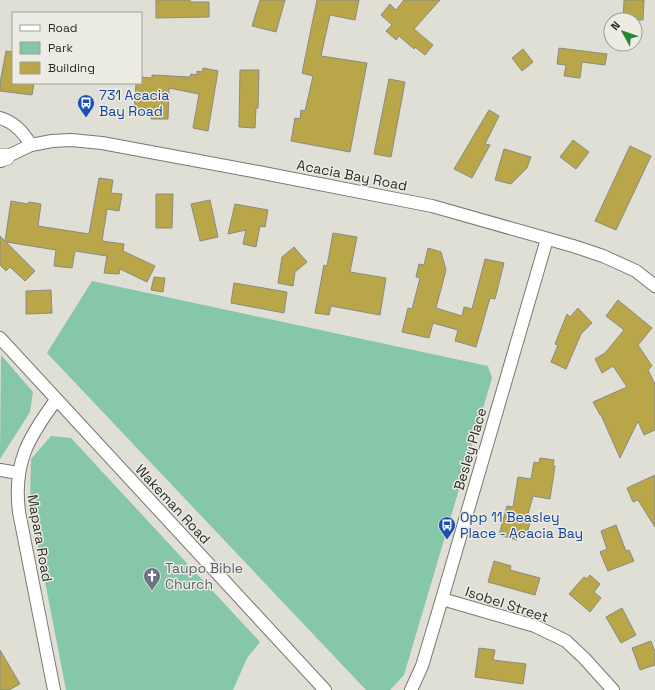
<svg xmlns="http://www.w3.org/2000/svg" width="655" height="690" viewBox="0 0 655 690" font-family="'Space Grotesk',sans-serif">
<rect width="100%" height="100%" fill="#e0dfd6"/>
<g fill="#86c6a9">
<polygon points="92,281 488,366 492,378 404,675 390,690 366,690 47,353"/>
<polygon points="1,355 33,392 30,412 0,459"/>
<polygon points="51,436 71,438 260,642 247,658 233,690 66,690 30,504 31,459"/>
</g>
<g fill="#b9a649" stroke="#8b8a83">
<polygon points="156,0 190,0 190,2 209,2 209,17 156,18"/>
<polygon points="260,0 285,0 276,32 252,26"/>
<polygon points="317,0 359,0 355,20 330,15 321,56 367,63 350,152 291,141 295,118 300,119 301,110 305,111 313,76 302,73"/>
<polygon points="404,0 440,0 414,29 433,45 425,55 415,47 414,49 399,36 396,40 386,31 392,25 381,15 390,4 396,10"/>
<polygon points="624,0 644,0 643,20 623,20"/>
<polygon points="559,48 607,54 605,65 582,62 580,78 564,76 566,65 557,64"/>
<polygon points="523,49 533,62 522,71 512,58"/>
<polygon points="6,51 13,52 13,83 34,83 32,95 0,91 0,83"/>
<polygon points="203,68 218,71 208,131 193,128 199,94 169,88 168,119 151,119 151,115 134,115 136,83 141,83 141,77 152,78 152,75 190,77 191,74 197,75 197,71 202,72"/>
<polygon points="240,70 259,70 258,108 256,108 255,128 239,127"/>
<polygon points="389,79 405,82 391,157 374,154"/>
<polygon points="489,110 499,116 485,144 490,145 472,178 454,169"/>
<polygon points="573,140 589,152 576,169 560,157"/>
<polygon points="630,146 651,156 616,230 595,221"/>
<polygon points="504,149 531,157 527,168 511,184 495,180"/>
<polygon points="99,178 113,180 111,193 122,194 119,211 107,209 102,241 124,244 123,251 155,266 147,282 120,269 119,274 104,273 107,256 75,251 72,268 54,266 56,250 6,242 35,271 25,281 10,267 6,271 0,265 0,236 5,241 11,201 28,204 29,202 41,204 38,226 89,234"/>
<polygon points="156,194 173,194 172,228 156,228"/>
<polygon points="210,200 218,237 200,241 191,204"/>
<polygon points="235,204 268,210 265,227 260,226 256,247 243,244 246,230 228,234"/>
<polygon points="333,233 357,237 350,272 386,278 380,315 331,306 329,315 315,313 324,265 327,266"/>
<polygon points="294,247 307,262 295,272 293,286 278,283 282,257"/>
<polygon points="428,248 441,252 446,270 436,308 462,316 464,307 472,309 485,259 504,263 495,299 490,298 476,347 455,341 458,330 433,323 429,338 402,332 408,308 412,309 420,278 416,277 419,264 424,265"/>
<polygon points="154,277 165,278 163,292 151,290"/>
<polygon points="234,283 287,292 284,313 231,303"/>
<polygon points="51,290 52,313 26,314 26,291"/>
<polygon points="618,300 652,328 638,345 652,366 648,370 655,384 655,430 644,435 638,421 620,458 601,415 600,415 593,402 627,387 613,366 602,373 595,359 605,353 624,330 606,316"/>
<polygon points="578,308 592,323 581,334 566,369 551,362 558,345 555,344 567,314 570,317"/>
<polygon points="540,458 554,460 553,466 555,466 550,499 533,496 526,521 530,523 526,537 518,535 517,540 499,535 507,506 513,507 518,477 531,479 534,462 539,463"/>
<polygon points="655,475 655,527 638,500 633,502 627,488"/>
<polygon points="616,525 626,551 629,550 634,561 608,571 600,552 607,549 601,531"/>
<polygon points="494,561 511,566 510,570 540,578 535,595 488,582"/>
<polygon points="590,575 600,584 594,592 601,598 590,612 569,594 584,577 587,579"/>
<polygon points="622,608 636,635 621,643 606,617"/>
<polygon points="651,641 655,652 655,665 640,670 632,648"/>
<polygon points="479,648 495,650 493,660 526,664 523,684 475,677"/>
<polygon points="0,650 20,684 9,690 0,690"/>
</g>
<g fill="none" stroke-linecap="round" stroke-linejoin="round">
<g stroke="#797770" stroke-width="14">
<g id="street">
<path d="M0,118c14,4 24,15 31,27"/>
<polyline points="1,161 6,157 31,145 52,141 71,140 102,143 258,172 432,206 573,246 603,256 636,271 655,286"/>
<polyline points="0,338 325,690"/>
<polyline points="0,470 18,473"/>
<polyline points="442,599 535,626 566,641 585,659 613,690"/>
<path d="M54,690l-35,-178c-6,-49 9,-74 37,-112"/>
<polyline points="411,690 422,666 442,599 547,239"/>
</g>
</g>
<g stroke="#797770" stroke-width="18">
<polyline id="secondary" points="0,157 6,157"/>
</g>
<use href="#street" stroke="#fff" stroke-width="12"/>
<use href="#secondary" stroke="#fff" stroke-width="17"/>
</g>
<defs>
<g id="bus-pin" transform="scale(0.9)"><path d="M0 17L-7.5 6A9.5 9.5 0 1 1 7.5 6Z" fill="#1a4fb4" stroke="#edece4"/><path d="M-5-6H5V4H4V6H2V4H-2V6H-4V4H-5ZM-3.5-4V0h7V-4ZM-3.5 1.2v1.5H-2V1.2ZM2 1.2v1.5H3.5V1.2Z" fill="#fff"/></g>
<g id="church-pin" transform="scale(0.9)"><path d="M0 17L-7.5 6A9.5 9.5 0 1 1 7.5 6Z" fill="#6b7280" stroke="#edece4"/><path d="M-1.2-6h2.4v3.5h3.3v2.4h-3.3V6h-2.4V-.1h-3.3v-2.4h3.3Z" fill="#fff"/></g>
</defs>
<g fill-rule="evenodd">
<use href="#bus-pin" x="86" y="103"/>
<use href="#bus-pin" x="447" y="525"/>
<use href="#church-pin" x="152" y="576"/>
</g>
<g text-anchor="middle" stroke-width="3" stroke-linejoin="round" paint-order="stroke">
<g font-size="14" fill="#164399" stroke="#edece4" text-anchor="start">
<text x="99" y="100">731 Acacia<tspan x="99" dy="16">Bay Road</tspan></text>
<text x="460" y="522">Opp 11 Beasley<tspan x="460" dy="16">Place - Acacia Bay</tspan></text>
</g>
<g font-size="14" fill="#2d2c29" stroke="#edece4">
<text transform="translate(352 175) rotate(11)" y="5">Acacia Bay Road</text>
<text transform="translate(470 449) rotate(-74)" y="5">Besley Place</text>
<text transform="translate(173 504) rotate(47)" y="5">Wakeman Road</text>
<text transform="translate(40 538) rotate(80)" y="5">Mapara Road</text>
<text transform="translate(507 604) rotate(18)" y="5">Isobel Street</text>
</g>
<g font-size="14" fill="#5b616d" stroke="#edece4" text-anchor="start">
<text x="165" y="573">Taupo Bible<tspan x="165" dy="16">Church</tspan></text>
</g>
</g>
<rect x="12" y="12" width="130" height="72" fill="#edece4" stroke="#a09f99"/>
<rect x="20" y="25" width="20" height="6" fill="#ffffff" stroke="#a09f99"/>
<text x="48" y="32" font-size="12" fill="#2d2c29">Road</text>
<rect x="20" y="42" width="20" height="12" fill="#86c6a9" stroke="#a09f99"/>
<text x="48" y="52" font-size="12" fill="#2d2c29">Park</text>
<rect x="20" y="62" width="20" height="12" fill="#b9a649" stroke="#a09f99"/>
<text x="48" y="72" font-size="12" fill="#2d2c29">Building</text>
<g transform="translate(623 32) rotate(310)"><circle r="19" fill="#edece4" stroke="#a09f99"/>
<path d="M0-3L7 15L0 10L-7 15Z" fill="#298535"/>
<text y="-6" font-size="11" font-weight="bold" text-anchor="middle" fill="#2d2c29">N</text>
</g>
</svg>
